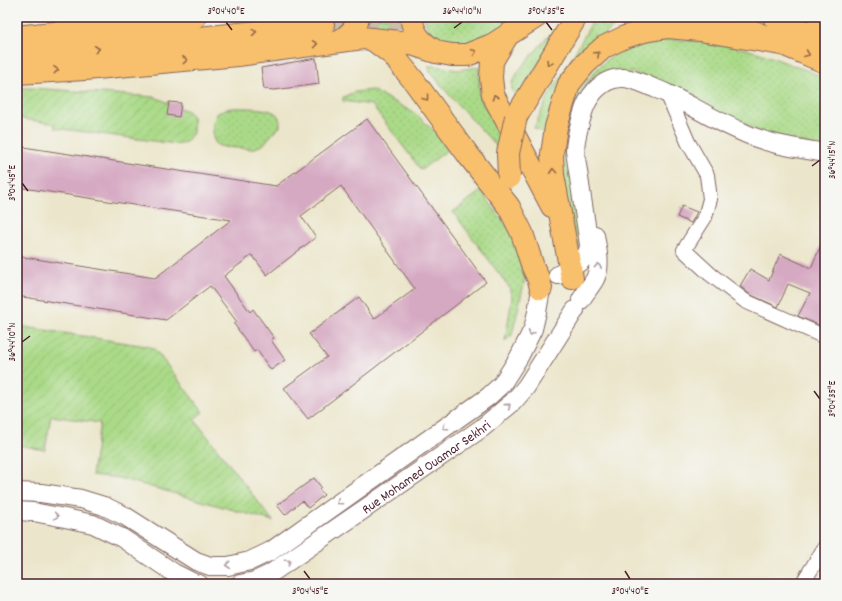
<svg xmlns="http://www.w3.org/2000/svg" width="842" height="601" viewBox="0 0 842 601" font-family="Dekko,sans-serif">
<defs>
<pattern id="grass-dots" width="8" height="8" patternUnits="userSpaceOnUse"><rect width="8" height="8" fill="#aada88"/><path d="M2 2h.1M6 6h.1" fill="none" stroke="#94bb76" stroke-width="1.8" stroke-linecap="round"/></pattern>
<pattern id="garden-furrows" width="10" height="10" patternUnits="userSpaceOnUse"><rect width="10" height="10" fill="#aada88"/><path d="M-1 1l2-2M0 10L10 0M9 11l2-2" fill="none" stroke="#94bb76"/></pattern>
</defs>
<rect width="100%" height="100%" fill="#f6f6f2"/>
<filter id="ink" filterUnits="userSpaceOnUse"><feTurbulence type="fractalNoise" baseFrequency=".025" numOctaves="2"/><feDisplacementMap in="SourceGraphic" scale="8" xChannelSelector="R" yChannelSelector="G"/><feConvolveMatrix kernelMatrix="1 2 1 2 8 2 1 2 1" color-interpolation-filters="sRGB"/></filter>
<filter id="wash" filterUnits="userSpaceOnUse"><feTurbulence type="fractalNoise" baseFrequency=".012" numOctaves="4" result="noise"/><feDisplacementMap in="SourceGraphic" scale="16" xChannelSelector="R" yChannelSelector="G"/><feGaussianBlur stdDeviation="0.9" result="paint"/><feColorMatrix in="noise" values="0 0 0 0 0 0 0 0 0 0 0 0 0 0 0 0 0 1.4 0 .05"/><feComposite in="paint" operator="in"/></filter>
<g filter="url(#wash)">
<rect width="100%" height="100%" fill="#ebe6cb"/>
<g fill="url(#grass-dots)" stroke="#7a7c5a">
<polygon points="363,17 392,17 392,24 394,32 361,27"/>
<polygon points="424,17 523,17 474,47 446,46 434,37 427,27"/>
<polygon points="595,17 681,17 694,20 644,22 641,19 621,26 614,26 585,54 546,134 534,128 548,97 565,71 578,47"/>
<polygon points="564,22 517,99 512,91 512,82 520,69 549,35"/>
<polygon points="668,39 697,41 727,44 760,53 811,72 825,79 825,149 761,132 632,72 577,106 587,238 577,255 560,163 567,122 573,104 579,93 594,72 606,60 624,48 640,42"/>
<polygon points="428,66 435,66 457,70 479,67 479,80 480,94 484,105 502,134 500,150 451,97 432,74"/>
<polygon points="372,90 416,114 447,144 450,148 421,170 372,105 343,101 343,97 355,92"/>
<path d="M231,108c10,0 36,-1 44,5 5,3 5,9 5,14l-7,6 -10,12 -11,4 -28,-2 -7,-2 -4,-7v-15l4,-9 6,-4z"/>
<polygon points="481,191 512,233 525,279 512,335 505,341 512,298 509,287 453,212"/>
</g>
<g fill="url(#garden-furrows)" stroke="#7a7c5a">
<polygon points="17,88 33,88 155,97 187,111 193,116 193,133 186,142 176,144 55,128 55,124 17,118"/>
<polygon points="19,326 146,346 153,348 157,352 203,412 194,419 273,521 119,478 92,475 100,423 51,416 45,450 17,445 17,331 18,331"/>
</g>
<g id="blocks">
<g fill="#d6a9c2">
<polygon points="316,58 319,84 274,90 264,89 261,68"/>
<polygon points="169,102 181,103 179,117 167,115"/>
<polygon points="367,119 486,282 308,419 284,388 327,357 309,334 359,297 374,319 415,289 341,186 301,216 316,237 267,275 252,255 224,276 250,312 253,309 274,338 271,340 285,360 271,370 257,350 254,352 234,324 237,322 210,286 166,320 17,296 17,256 155,278 231,220 17,187 17,146 276,186"/>
<polygon points="682,206 697,212 691,223 677,217"/>
<polygon points="825,236 825,328 798,316 810,293 788,284 778,307 749,294 740,286 750,269 769,280 780,254 811,268"/>
<polygon points="314,478 321,487 319,489 324,495 308,508 302,501 285,515 277,505"/>
</g>
</g>
</g>
<g filter="url(#ink)">
<use href="#blocks" fill-opacity="0" stroke="#826563" stroke-width="1"/>
<g fill="none" stroke-linecap="round" stroke-linejoin="round">
<polyline stroke="#cbbeab" stroke-width="22" stroke-dasharray="22 11" stroke-linecap="butt" points="323,25 411,17"/>
<g stroke="#826563" stroke-width="16">
<g id="minor">
<polyline points="667,93 688,142 707,175 710,199 705,217 684,250 710,274 745,301 825,337"/>
<polyline points="802,584 825,547"/>
</g>
</g>
<g stroke="#826563" stroke-width="20">
<g id="tertiary">
<path d="M558,275c13,-8 30,-13 31,-30l-14,-94c0,-12 4,-24 7,-35 5,-19 18,-37 39,-38 9,-1 17,4 26,7 6,3 13,5 19,8 25,12 48,27 74,38 26,13 56,17 85,22"/>
<path d="M581,300c4,-7 10,-14 14,-21 7,-14 2,-30 0,-44"/>
<polyline points="17,492 41,493 81,499 104,506 125,516 196,561 210,566 228,566 250,561 271,551 488,397 502,384 519,357 533,329 537,312 540,295"/>
<polyline points="17,511 33,512 65,518 93,524 122,538 174,573 194,583 199,584"/>
<path id="s1" d="M240,584l15,-3 15,-7 212,-146 31,-26 13,-15 49,-77"/>
</g>
</g>
<g stroke="#826563" stroke-width="24">
<g id="trunk">
<path d="M411,17c3,17 8,24 23,33"/>
<polyline points="719,17 825,62"/>
<polyline points="774,17 817,38 825,40"/>
<polyline points="818,17 825,25"/>
<polyline points="507,36 492,61 491,78 493,95 552,206"/>
<polyline points="17,37 195,17"/>
<polyline points="372,39 393,55 414,81 469,156 509,207 522,233 533,267 539,280 541,288"/>
<path d="M341,40c10,-7 15,-11 17,-23"/>
<polyline points="17,59 54,53 323,25"/>
<polyline points="17,73 85,69 238,55 363,38 409,43 436,52 452,55 467,55 492,45 536,17"/>
<polyline points="516,117 576,17"/>
<polyline points="572,278 553,175 552,154 556,127 569,84 585,64 604,47 625,37 644,31 668,27 700,30 781,44"/>
</g>
</g>
<use href="#minor" stroke="#fff" stroke-width="14"/>
<use href="#tertiary" stroke="#fff" stroke-width="18"/>
<use href="#trunk" stroke="#f8bf6c" stroke-width="22"/>
<g stroke="#826563" stroke-width="24" stroke-linecap="butt">
<polyline id="trunk-bridge" points="509,177 508,153 516,117"/>
</g>
<use href="#trunk-bridge" stroke="#f8bf6c" stroke-width="22"/>
</g>
<defs><path id="oneway-chevron" d="M-2-3.5L2.5 0L-2 3.5" fill="none" stroke-width="1.6" stroke-linecap="round" stroke-linejoin="round"/></defs>
<g stroke="#986748">
<use href="#oneway-chevron" transform="translate(254 32) rotate(-6)"/>
<use href="#oneway-chevron" transform="translate(315 44) rotate(-8)"/>
<use href="#oneway-chevron" transform="translate(97 49) rotate(-6)"/>
<use href="#oneway-chevron" transform="translate(474 52) rotate(-21)"/>
<use href="#oneway-chevron" transform="translate(597 54) rotate(-42)"/>
<use href="#oneway-chevron" transform="translate(807 54) rotate(22)"/>
<use href="#oneway-chevron" transform="translate(185 60) rotate(-5)"/>
<use href="#oneway-chevron" transform="translate(549 63) rotate(121)"/>
<use href="#oneway-chevron" transform="translate(56 70) rotate(-3)"/>
<use href="#oneway-chevron" transform="translate(495 97) rotate(-109)"/>
<use href="#oneway-chevron" transform="translate(426 98) rotate(54)"/>
<use href="#oneway-chevron" transform="translate(553 171) rotate(-94)"/>
</g>
<g stroke="#ae9aa0">
<use href="#oneway-chevron" transform="translate(598 266) rotate(-84)"/>
<use href="#oneway-chevron" transform="translate(531 333) rotate(114)"/>
<use href="#oneway-chevron" transform="translate(508 406) rotate(-41)"/>
<use href="#oneway-chevron" transform="translate(445 427) rotate(145)"/>
<use href="#oneway-chevron" transform="translate(339 502) rotate(145)"/>
<use href="#oneway-chevron" transform="translate(56 516) rotate(9)"/>
<use href="#oneway-chevron" transform="translate(288 562) rotate(-35)"/>
<use href="#oneway-chevron" transform="translate(228 565) rotate(175)"/>
</g>
</g>
<path fill="none" stroke="#4a1f2b" stroke-width="1.5" d="M226,22l6,8M546,22l6,8M454,28l8,-6M812,166l8,-6M22,183l6,8M22,342l8,-6M814,391l6,8M304,571l6,8M625,571l5,8"/>
<g text-anchor="middle" stroke-width="3" stroke-linejoin="round" paint-order="stroke">
<g font-size="14" fill="#4a1f2b" stroke="#f6f6f2">
<text dy="5" stroke="none"><textPath href="#s1" startOffset="221">Rue Mohamed Ouamar Sekhri</textPath></text>
</g>
</g>
<rect width="842" height="601" fill="none" stroke="#f6f6f2" stroke-width="44"/>
<rect x="22" y="22" width="798" height="557" fill="none" stroke="#4a1f2b" stroke-width="1.5"/>
<g font-size="10" text-anchor="middle" fill="#4a1f2b">
<text x="226" y="14">3°04'40"E</text>
<text x="462" y="14">36°44'10"N</text>
<text x="546" y="14">3°04'35"E</text>
<text transform="translate(831 160) rotate(-90)" y="4">36°44'15"N</text>
<text transform="translate(11 183) rotate(-90)" y="4">3°04'45"E</text>
<text transform="translate(11 342) rotate(-90)" y="4">36°44'10"N</text>
<text transform="translate(831 399) rotate(-90)" y="4">3°04'35"E</text>
<text x="310" y="594">3°04'45"E</text>
<text x="630" y="594">3°04'40"E</text>
</g>
</svg>
